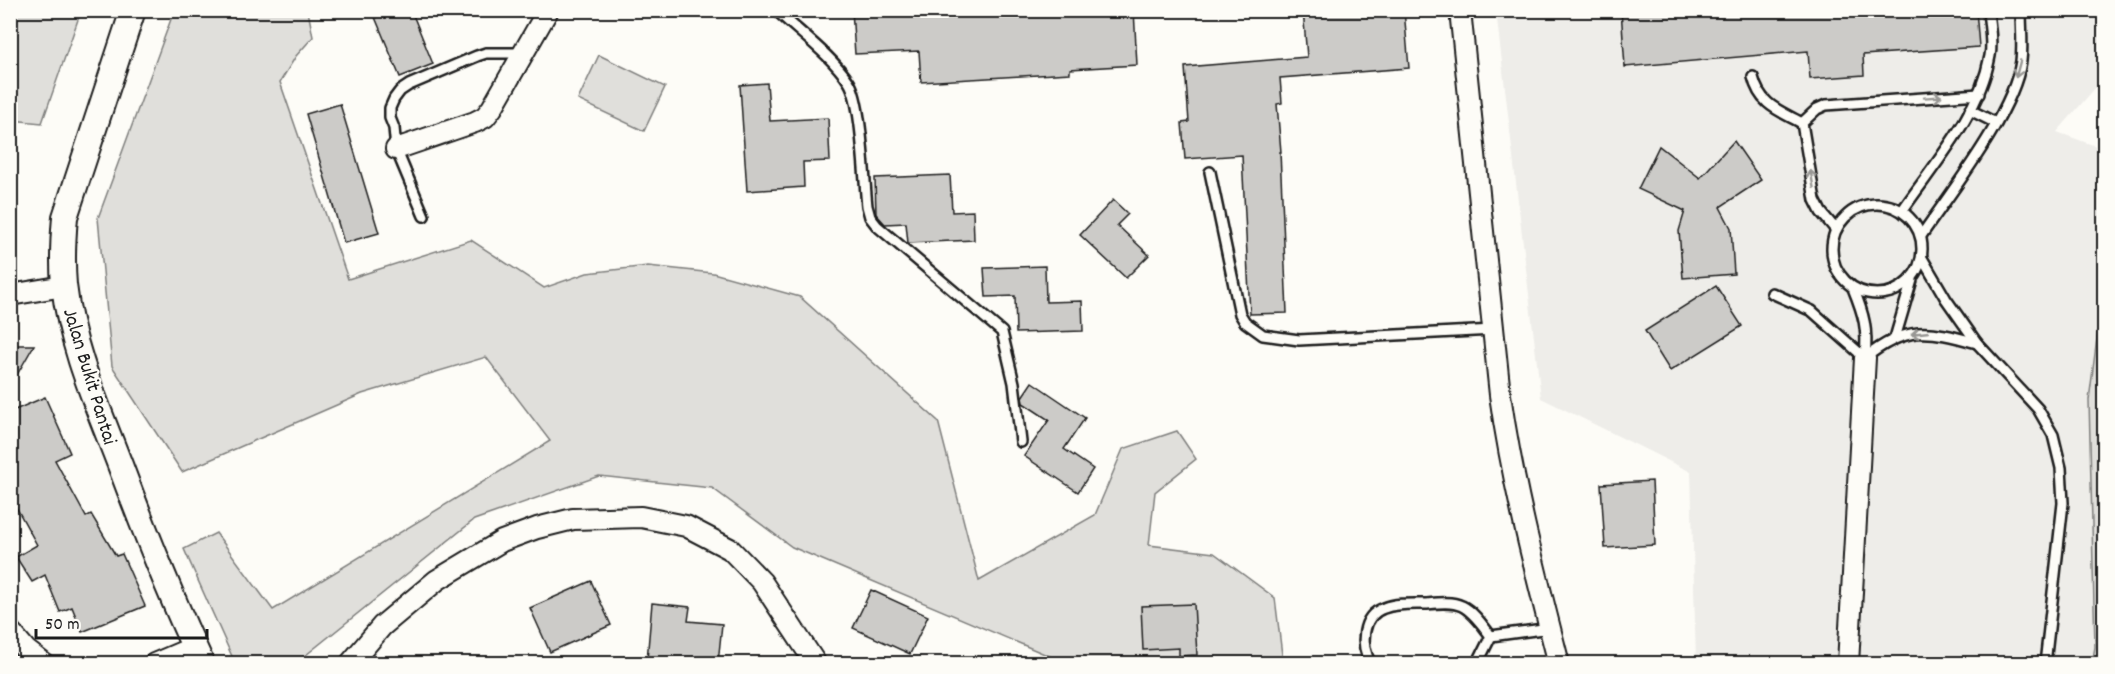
<svg xmlns="http://www.w3.org/2000/svg" width="2115" height="674" viewBox="0 0 2115 674" font-family="Dekko,sans-serif">
<rect width="100%" height="100%" fill="#fdfcf7"/>
<filter id="ink" filterUnits="userSpaceOnUse"><feTurbulence type="fractalNoise" baseFrequency=".0167" numOctaves="2"/><feDisplacementMap in="SourceGraphic" scale="12" xChannelSelector="R" yChannelSelector="G"/><feConvolveMatrix kernelMatrix="1 2 1 2 8 2 1 2 1" color-interpolation-filters="sRGB"/></filter>
<g filter="url(#ink)">
<polygon fill="#eeede9" points="1496,11 2104,11 2103,79 2057,132 2104,149 2104,307 2095,647 2092,663 1696,663 1691,472 1541,398"/>
<g fill="#e0dfdb" stroke="#7e7e7c" stroke-width="1.5">
<polygon points="11,10 81,11 42,123 11,120"/>
<polygon points="174,11 308,11 313,37 296,56 280,82 348,279 471,240 544,288 587,273 648,266 713,273 800,297 938,421 979,581 1095,515 1123,449 1177,431 1196,459 1155,492 1149,545 1214,553 1275,598 1283,663 1062,663 1054,658 792,547 712,488 599,476 474,520 296,663 235,663 184,549 216,533 273,610 550,441 486,357 362,394 182,472 112,366 98,218"/>
<polygon points="599,55 665,87 644,131 578,100"/>
<polygon points="2104,284 2104,663 2092,664 2095,647 2089,400"/>
</g>
<g fill="#cccbc8" stroke="#1c1c1c" stroke-width="1.5">
<polygon points="372,10 411,10 433,64 400,77"/>
<polygon points="852,10 1134,10 1137,65 1070,69 1070,73 921,82 919,51 855,54"/>
<polygon points="1303,10 1404,10 1409,68 1280,78 1282,103 1277,104 1281,152 1280,152 1287,313 1250,314 1242,155 1185,159 1182,123 1189,122 1185,67 1307,57"/>
<polygon points="1621,10 1976,10 1979,47 1863,55 1864,75 1810,79 1808,51 1625,67"/>
<polygon points="767,83 770,121 828,118 830,161 803,162 804,187 747,191 740,85"/>
<polygon points="340,104 379,233 344,243 306,114"/>
<polygon points="1734,141 1761,180 1720,207 1731,228 1734,274 1683,278 1679,231 1685,211 1638,189 1659,146 1700,178"/>
<polygon points="950,175 952,212 973,211 974,240 908,243 906,223 885,224 876,214 875,178"/>
<polygon points="1113,200 1128,214 1117,225 1149,255 1126,278 1080,235"/>
<polygon points="1045,266 1046,302 1082,301 1083,331 1016,333 1015,296 986,297 984,268"/>
<polygon points="1716,286 1742,326 1670,371 1645,331"/>
<polygon points="10,345 34,345 10,387"/>
<polygon points="1032,382 1085,418 1064,449 1093,469 1078,492 1024,456 1049,420 1023,403 1022,397"/>
<polygon points="45,397 70,453 55,460 86,517 91,514 116,556 122,554 145,606 82,632 72,607 60,612 45,575 32,582 16,557 37,545 10,496 10,412"/>
<polygon points="1652,481 1655,545 1605,548 1601,484"/>
<polygon points="591,581 611,625 550,652 530,608"/>
<polygon points="871,590 928,616 910,654 853,628"/>
<polygon points="652,603 690,607 688,621 722,624 718,663 681,663 647,660"/>
<polygon points="1194,604 1197,655 1179,656 1179,648 1143,650 1141,606"/>
</g>
<g fill="none" stroke-linecap="round" stroke-linejoin="round">
<g stroke="#1c1c1c" stroke-width="14">
<g id="service">
<path d="M776,10c24,23 55,45 73,72 13,20 15,97 18,124l3,11 7,9 125,106 12,51 7,59"/>
<path d="M1753,77c7,28 25,33 49,46"/>
<polyline points="1970,110 1996,123"/>
<polyline points="1210,172 1240,314 1245,322 1263,335 1299,340 1494,330"/>
<circle cx="1877" cy="249" r="45"/>
<path d="M1902,211c33,-48 77,-96 88,-155 3,-14 -1,-31 -2,-46"/>
<polyline points="424,216 396,149 394,128 390,118 390,108 394,99 400,91 409,85 477,56 486,53 524,53"/>
<polyline points="1836,230 1821,212 1815,200 1802,123 1817,109 1826,105 1979,94"/>
<path d="M1921,236c30,-44 93,-124 100,-175 2,-16 0,-34 0,-51"/>
<polyline points="1922,258 1946,299 1977,343 2038,409 2053,435 2061,468 2063,503 2045,664"/>
<path d="M1853,288c11,27 15,41 12,70"/>
<polyline points="1772,293 1812,311 1865,358"/>
<polyline points="1895,338 1912,280"/>
<path d="M1865,358c41,-33 63,-29 112,-15"/>
<polyline points="1491,636 1550,628"/>
<path d="M1371,664c-11,-19 -10,-48 13,-56 12,-5 28,-4 42,-4 11,-1 25,-3 36,2 12,6 21,20 29,30"/>
<polyline points="1474,664 1480,658 1491,636"/>
</g>
</g>
<g stroke="#1c1c1c" stroke-width="24">
<g id="minor">
<path d="M1460,10l40,385c13,91 36,179 59,269"/>
<polyline points="396,149 475,122 485,117 492,108 548,10"/>
<polyline points="10,295 64,286"/>
<polyline points="10,631 26,650 44,664"/>
<polyline points="154,664 194,647"/>
<polyline points="350,664 382,626 437,580 502,541 537,528 573,519 641,517 686,526 730,549 762,582 816,664"/>
<polyline points="1848,664 1865,358"/>
</g>
</g>
<g stroke="#1c1c1c" stroke-width="28">
<path id="tertiary" d="M133,10l-68,207c-2,23 -3,45 -1,68 7,63 34,122 56,180 25,67 52,134 82,199"/>
</g>
<use href="#service" stroke="#fdfcf7" stroke-width="9"/>
<use href="#minor" stroke="#fdfcf7" stroke-width="20"/>
<use href="#tertiary" stroke="#fdfcf7" stroke-width="24"/>
</g>
<defs><path id="oneway-shaft" d="M-6 0H5M1.5-3L5.5 0L1.5 3" fill="none" stroke-width="1.6" stroke-linecap="round" stroke-linejoin="round" transform="scale(1.5)"/></defs>
<g stroke="#989794">
<use href="#oneway-shaft" transform="translate(2018 69) rotate(105)"/>
<use href="#oneway-shaft" transform="translate(1933 97) rotate(-4)"/>
<use href="#oneway-shaft" transform="translate(1812 179) rotate(-100)"/>
<use href="#oneway-shaft" transform="translate(1920 333) rotate(174)"/>
</g>
</g>
<g text-anchor="middle" stroke-width="4.5" stroke-linejoin="round" paint-order="stroke">
<g font-size="21" fill="#1c1c1c" stroke="#fdfcf7">
<text transform="translate(91 376) rotate(73)" y="7">Jalan Bukit Pantai</text>
</g>
</g>
<rect width="2115" height="674" fill="none" stroke="#fdfcf7" stroke-width="36"/>
<rect x="18" y="18" width="2079" height="638" fill="none" stroke="#1c1c1c" stroke-width="2" filter="url(#ink)"/>
<path d="M36 629v9h171v-9" fill="none" stroke="#1c1c1c" stroke-width="3"/>
<text x="45" y="629" font-size="18" fill="#1c1c1c" stroke="#fdfcf7" stroke-width="4.5" paint-order="stroke">50 m</text>
</svg>
